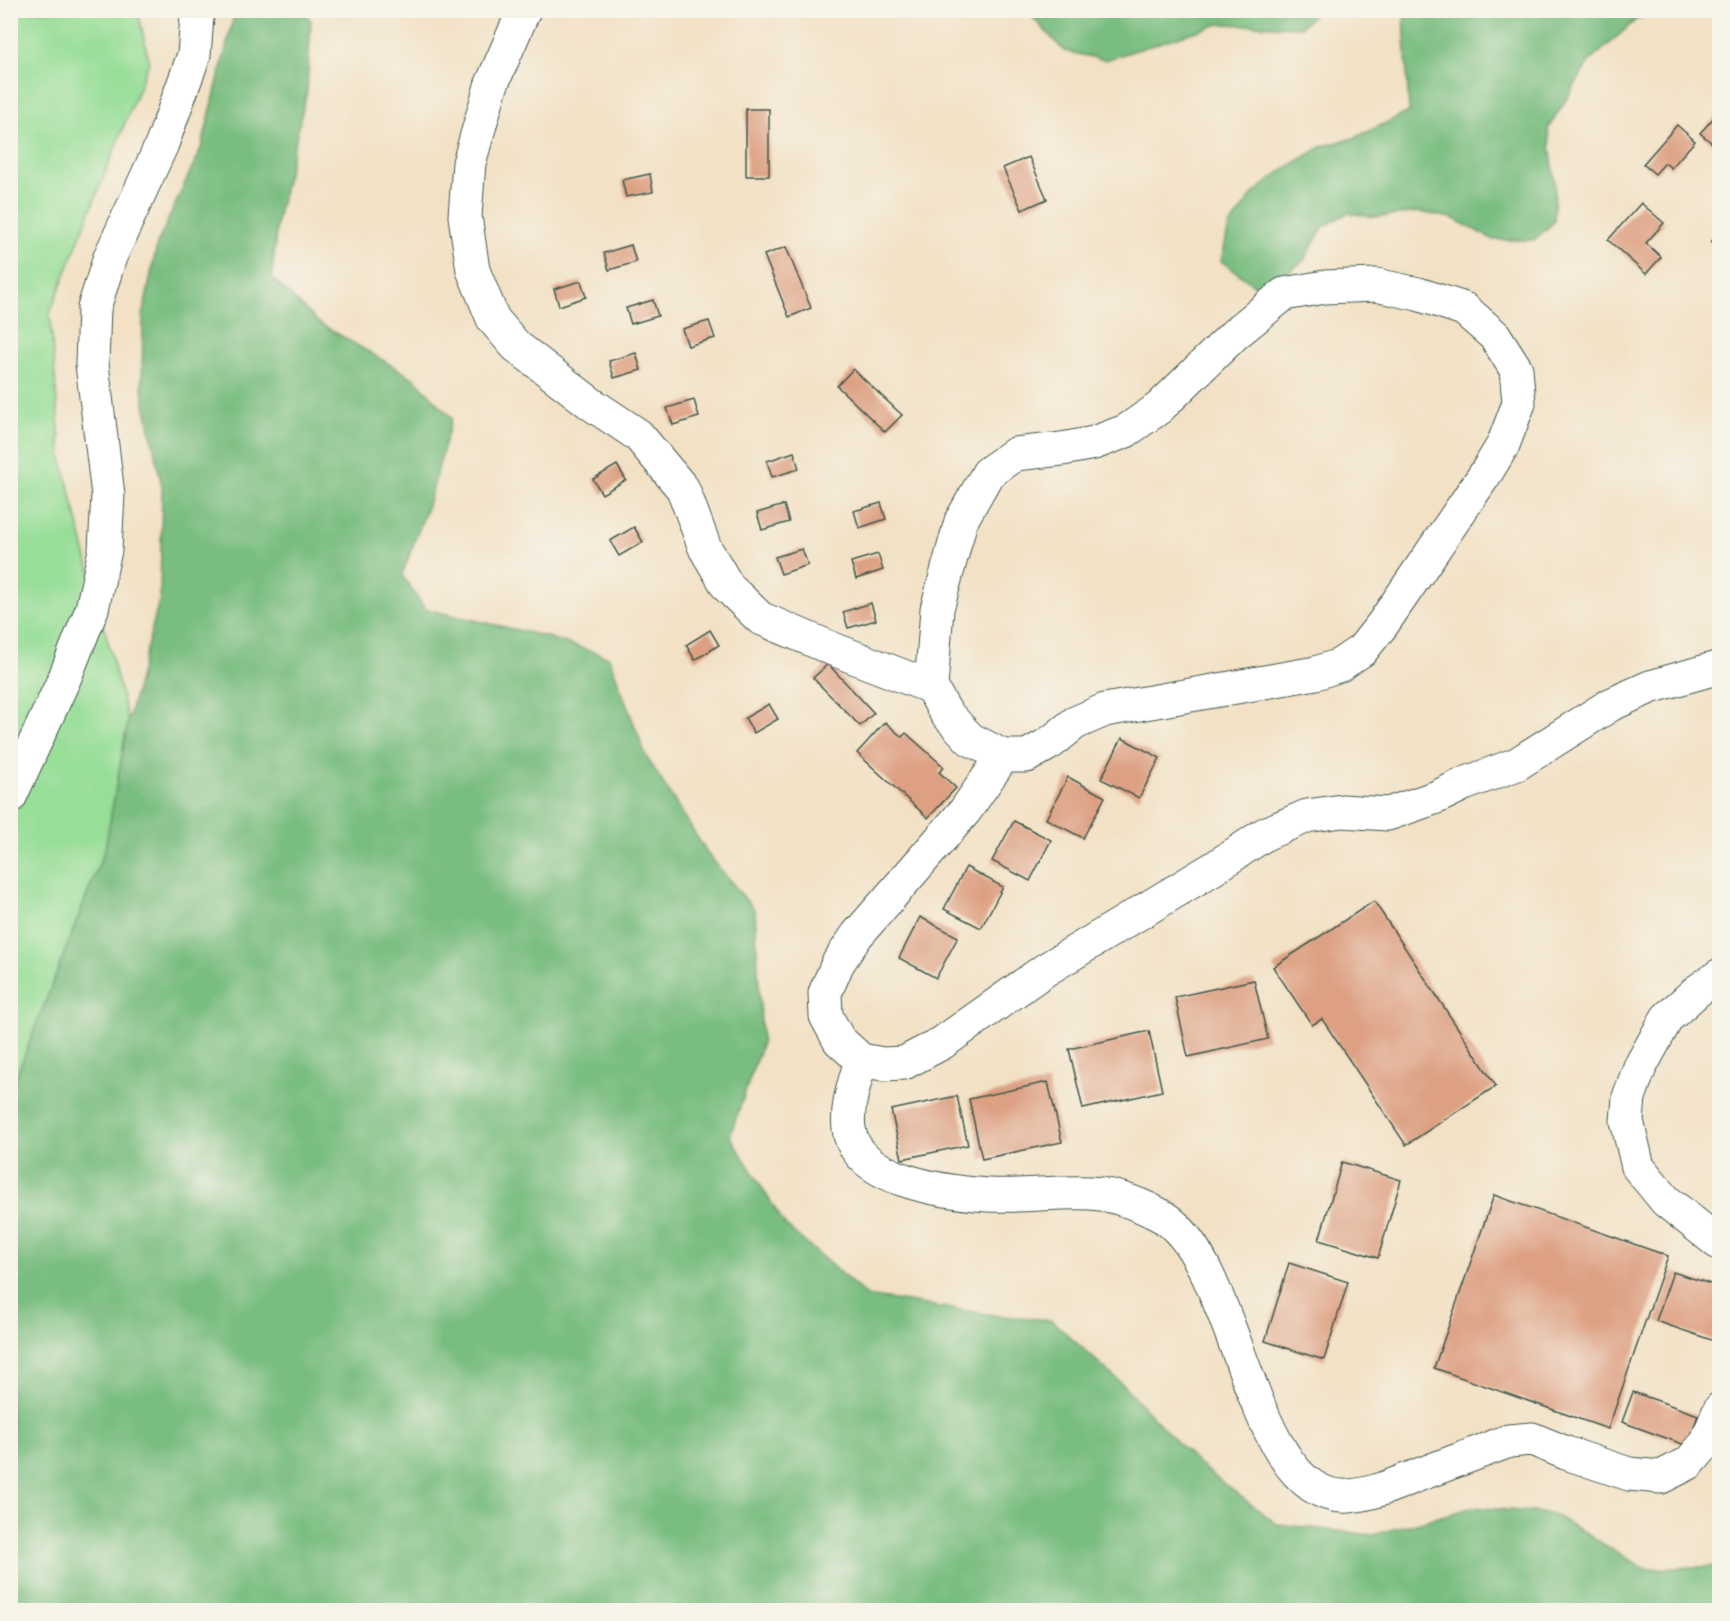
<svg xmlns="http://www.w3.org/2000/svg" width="1730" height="1621" viewBox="0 0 1730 1621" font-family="Sriracha,sans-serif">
<rect width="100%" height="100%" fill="#f7f3e8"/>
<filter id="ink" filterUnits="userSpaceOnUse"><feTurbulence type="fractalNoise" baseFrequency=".0167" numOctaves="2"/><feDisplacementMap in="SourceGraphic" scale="12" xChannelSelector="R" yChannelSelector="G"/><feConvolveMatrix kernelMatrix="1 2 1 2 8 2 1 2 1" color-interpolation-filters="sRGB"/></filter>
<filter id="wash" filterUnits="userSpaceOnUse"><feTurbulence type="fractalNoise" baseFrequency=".008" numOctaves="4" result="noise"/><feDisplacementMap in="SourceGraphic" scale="24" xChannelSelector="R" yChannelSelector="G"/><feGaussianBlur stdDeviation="1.35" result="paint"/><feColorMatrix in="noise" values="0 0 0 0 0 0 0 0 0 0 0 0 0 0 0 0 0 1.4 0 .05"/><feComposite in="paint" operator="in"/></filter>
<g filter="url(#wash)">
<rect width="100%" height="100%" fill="#f2e1c5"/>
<polygon fill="#97de97" stroke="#5b8e66" stroke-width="1.5" points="11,11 138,11 149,62 50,313 61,456 128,721 105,849 11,1090"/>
<g fill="#79bd80" stroke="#4c7d5a" stroke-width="1.5">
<polygon points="1032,10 1317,10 1317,11 1301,27 1219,24 1105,60 1064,51 1030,14"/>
<polygon points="235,11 302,11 311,20 307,91 277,220 272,278 319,323 415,379 452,418 428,505 402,575 425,609 544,636 609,657 646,756 707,853 755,911 762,1043 730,1136 785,1225 867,1296 1001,1316 1051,1320 1120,1382 1198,1464 1277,1524 1373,1535 1474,1507 1553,1514 1645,1569 1719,1566 1719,1610 11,1610 11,1090 105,849 128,721 160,597 162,487 142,389 143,315 157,244 202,146"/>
<polygon points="1408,11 1662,11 1638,18 1589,62 1548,129 1555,183 1554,222 1534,240 1494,240 1452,218 1420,212 1376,217 1347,213 1323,227 1304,260 1280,279 1255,286 1221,261 1229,226 1254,193 1284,169 1323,146 1354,138 1409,112 1404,15"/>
</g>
<g id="blocks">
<g fill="#dda082">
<rect x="746" y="109" width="23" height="67"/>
<polygon points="1720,111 1720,150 1700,133"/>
<polygon points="1677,125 1695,141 1671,168 1665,163 1655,174 1643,164"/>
<polygon points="1029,157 1047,199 1022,210 1003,168"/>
<polygon points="650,174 653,192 626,197 622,180"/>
<polygon points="1641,203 1664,223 1646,243 1661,257 1646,274 1608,240"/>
<polygon points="1720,232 1720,250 1711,242"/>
<polygon points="631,245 636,262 609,270 604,253"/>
<polygon points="786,247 811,308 789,317 764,255"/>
<polygon points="581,281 586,297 559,306 554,289"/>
<polygon points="653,300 658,316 631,324 626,308"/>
<polygon points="709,321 715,338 688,346 682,329"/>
<polygon points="636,353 641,370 614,378 609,361"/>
<polygon points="853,369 902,415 885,432 837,386"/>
<polygon points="694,400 699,417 673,425 667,408"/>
<polygon points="794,452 799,469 772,477 767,461"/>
<polygon points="617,465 626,480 602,494 593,479"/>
<polygon points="881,503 886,519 859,528 854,511"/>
<polygon points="784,505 789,522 762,530 757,513"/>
<polygon points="634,527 643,542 619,556 610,541"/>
<polygon points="802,549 808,565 781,574 775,557"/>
<polygon points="878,554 883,570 856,579 851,562"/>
<polygon points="871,603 876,620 848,628 843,612"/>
<polygon points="710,630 719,645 695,660 686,645"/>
<polygon points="828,664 874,713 860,726 813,678"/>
<polygon points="769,704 778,719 754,733 745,718"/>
<polygon points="885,722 902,737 906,733 944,767 939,772 956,788 928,818 857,753"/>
<polygon points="1122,738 1160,758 1139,798 1101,779"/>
<polygon points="1068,777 1105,797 1083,838 1046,819"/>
<polygon points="1014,821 1051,840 1030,881 992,861"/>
<polygon points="966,867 1003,887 981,928 944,909"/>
<polygon points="1374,901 1496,1086 1406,1145 1322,1019 1312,1025 1273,967"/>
<polygon points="920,917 958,937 936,978 899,958"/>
<polygon points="1254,980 1268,1039 1188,1057 1175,997"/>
<polygon points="1149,1031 1162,1091 1083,1109 1069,1049"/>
<polygon points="1048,1082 1062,1142 982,1159 969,1099"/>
<polygon points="957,1096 968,1145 902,1159 891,1110"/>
<polygon points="1342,1162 1401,1180 1378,1258 1319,1240"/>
<polygon points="1494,1195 1668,1256 1608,1429 1434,1368"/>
<polygon points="1289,1263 1348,1282 1324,1360 1265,1341"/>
<polygon points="1673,1272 1720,1287 1720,1343 1656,1321"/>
<polygon points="1633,1392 1698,1415 1688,1446 1622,1422"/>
</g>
</g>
</g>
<g filter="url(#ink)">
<use href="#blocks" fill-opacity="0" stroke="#3f564a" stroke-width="1.5"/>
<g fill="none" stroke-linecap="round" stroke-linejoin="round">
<g stroke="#3f564a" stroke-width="35">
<g id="minor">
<polyline points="524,10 491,86 469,163 465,216 473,270 493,319 516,346 590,403 638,435 683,489 705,548 728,587 760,618 833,649 931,687"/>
<polygon points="1376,285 1418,294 1464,309 1495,336 1516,369 1519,403 1503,445 1486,473 1382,625 1362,650 1340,665 1316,673 1105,710 1075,723 1050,743 1027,756 1003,756 970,739 946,713 931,687 937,609 961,521 988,473 1015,454 1062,449 1094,443 1126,431 1159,408 1235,334 1284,294 1325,287"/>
<polyline points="1003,756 965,811 857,935 838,963 825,993 826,1016 839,1040 861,1060 883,1064 904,1063 942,1043 1045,970 1214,868 1265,834 1307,816 1342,811 1388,814 1437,797 1464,784 1517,764 1610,705 1650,687 1720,667"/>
<polyline points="10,797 65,677 92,609 105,550 108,495 92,364 94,308 110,257 162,144 194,55 197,17 195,10"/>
<polyline points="1720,975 1697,991 1667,1018 1640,1067 1629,1097 1627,1121 1638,1167 1666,1201 1720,1244"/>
<path d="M861,1060c-6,22 -15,46 -12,69 7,52 97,63 139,66 34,2 69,-4 103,-2 24,2 46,10 67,21 82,40 89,290 191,282 26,-2 49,-13 72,-22 30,-11 59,-22 88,-33l23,-2 34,14 63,21 32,3 28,-14 17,-20 14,-34"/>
</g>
</g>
<use href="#minor" stroke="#fff" stroke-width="33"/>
</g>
</g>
<rect width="1730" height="1621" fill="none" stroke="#f7f3e8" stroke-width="36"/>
</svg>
